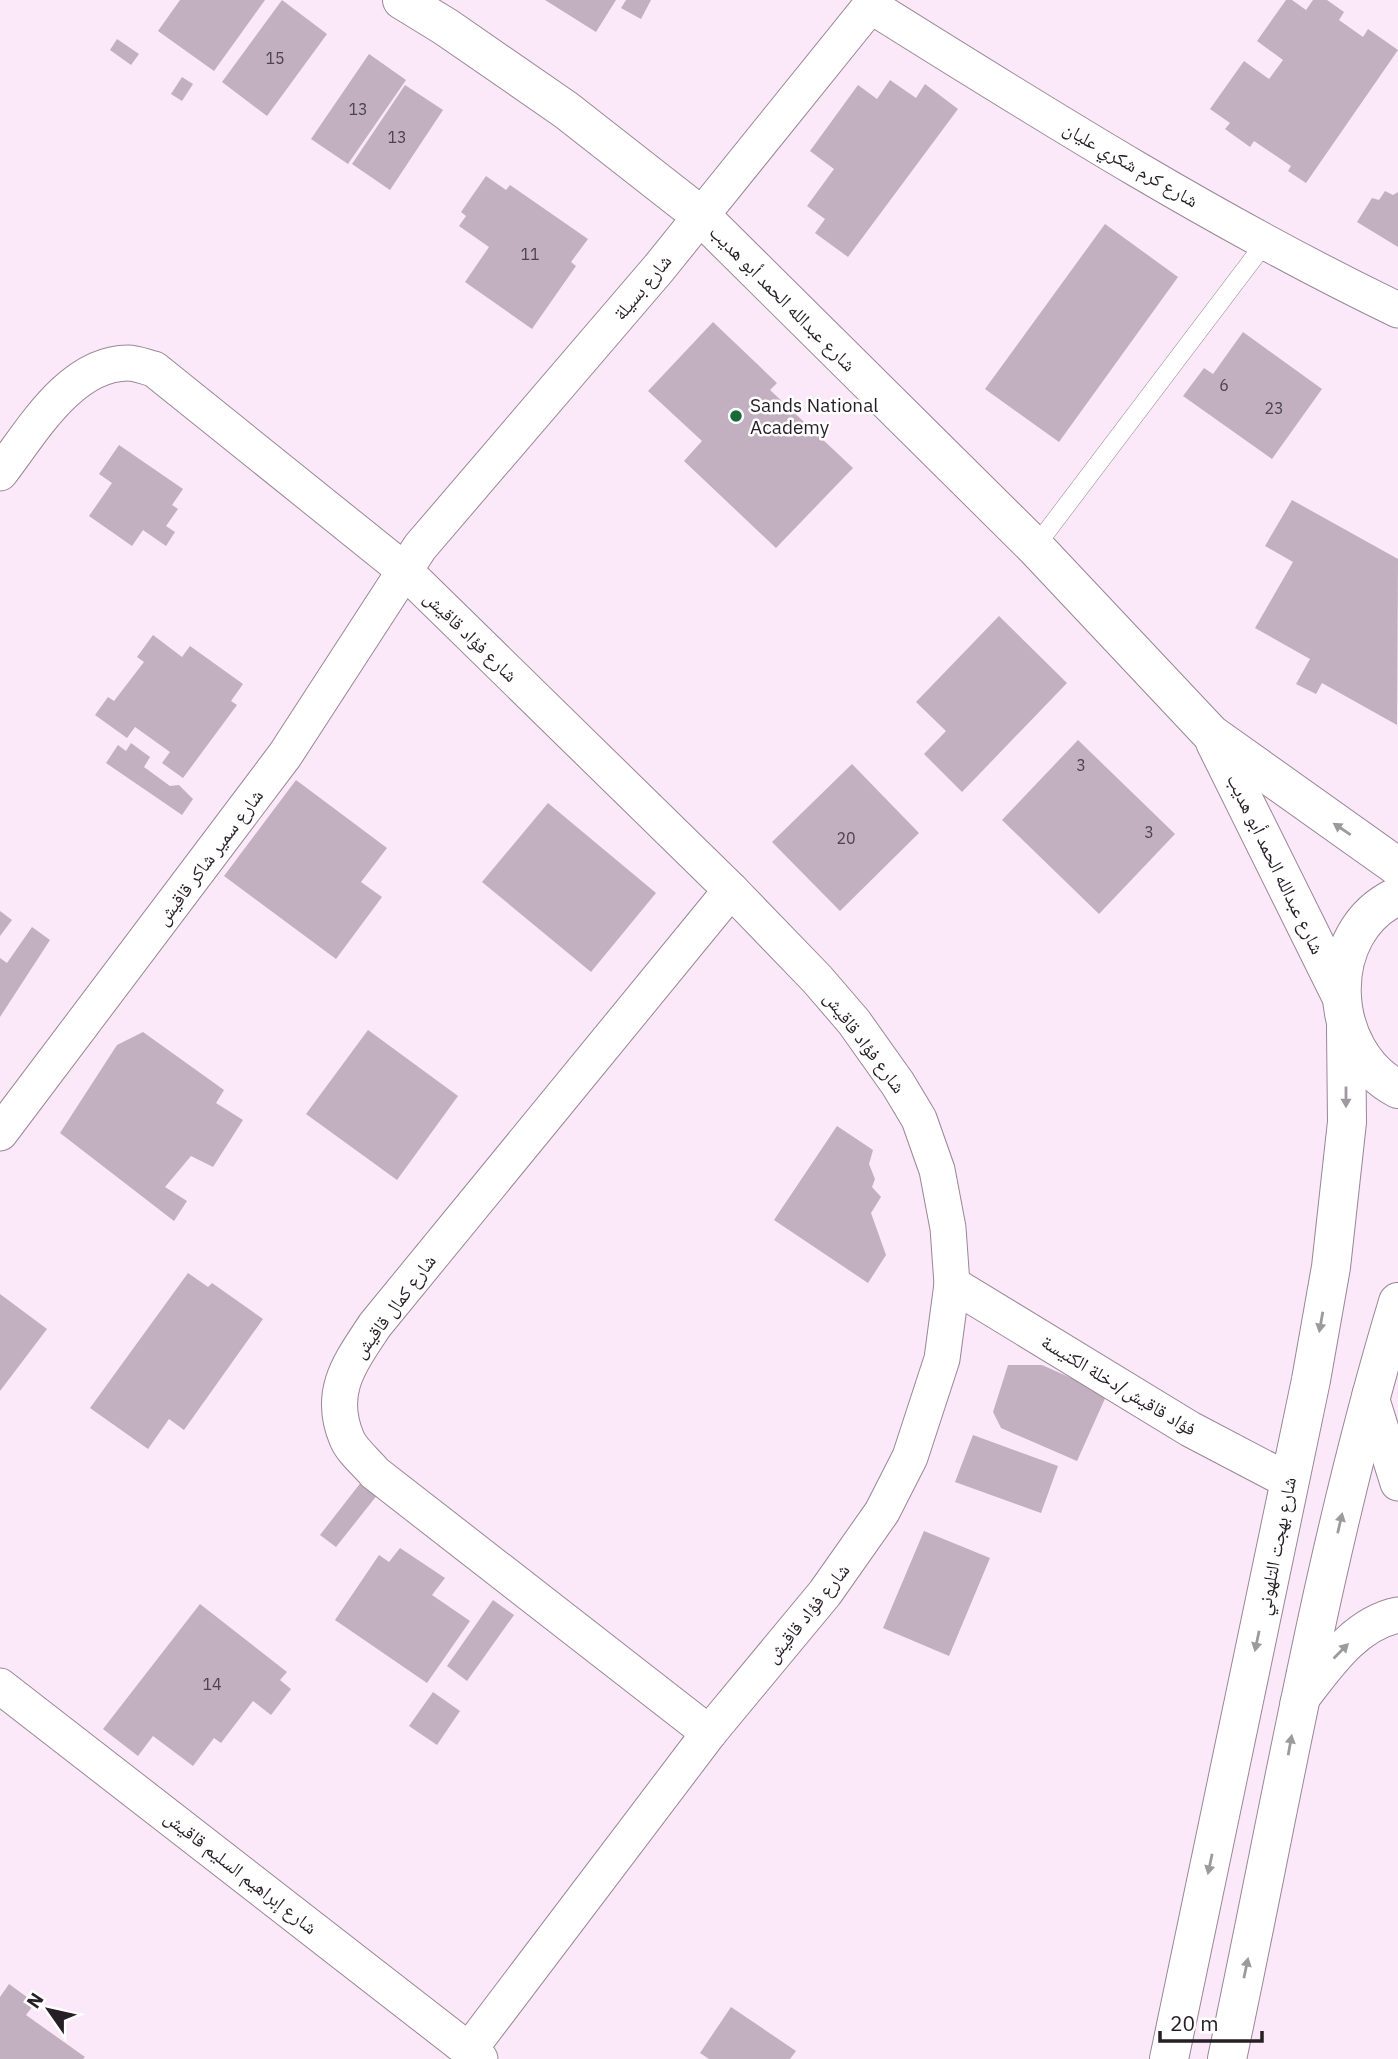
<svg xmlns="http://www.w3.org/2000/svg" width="1398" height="2059" viewBox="0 0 1398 2059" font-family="'IBM Plex Sans','Noto Naskh Arabic',sans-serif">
<rect width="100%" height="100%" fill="#fbe8f8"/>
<g fill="#c2afbf">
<polygon points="180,0 265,0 214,71 158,31"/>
<polygon points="282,0 327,34 267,116 222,82"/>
<polygon points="545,0 616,0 596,32"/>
<polygon points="626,0 651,0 641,19 621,8"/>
<polygon points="1286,0 1292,0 1306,10 1313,0 1327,0 1344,12 1339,20 1363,37 1368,29 1398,50 1306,183 1288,171 1291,166 1254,141 1250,147 1225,129 1230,123 1210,109 1244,61 1269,79 1283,60 1257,41"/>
<polygon points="117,39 139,54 131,65 110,50"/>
<polygon points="369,54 406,80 348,164 311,139"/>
<polygon points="182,77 193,84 182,101 171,94"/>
<polygon points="890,80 916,98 925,84 958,109 848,257 815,233 825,219 807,206 834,169 810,151 858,85 877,99"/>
<polygon points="405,85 443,110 390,190 352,164"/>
<polygon points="486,176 506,190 510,185 588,239 571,262 576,266 532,329 465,282 489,247 459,226 466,216 461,212"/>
<polygon points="1385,191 1393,195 1398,192 1398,247 1357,222 1372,198 1379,200"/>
<polygon points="1105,224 1178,277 1059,442 985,389"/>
<polygon points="713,322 777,383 770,390 853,468 776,548 684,461 702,441 648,391"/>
<polygon points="1243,332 1322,389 1272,459 1183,396 1204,368 1213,374"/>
<polygon points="119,445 183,489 172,505 178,509 166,526 175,532 166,546 143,530 132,546 89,516 112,483 99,474"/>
<polygon points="1292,500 1398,559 1397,725 1322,683 1316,694 1296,684 1310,659 1255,628 1293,562 1265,546"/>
<polygon points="999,616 1067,683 962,792 924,754 946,731 916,702"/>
<polygon points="153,635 182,657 190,646 243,684 231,701 237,705 183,778 162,763 170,752 135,727 127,738 95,715 108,697 114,701 144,662 137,657"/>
<polygon points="1078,740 1175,834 1099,914 1002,820"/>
<polygon points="131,743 150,757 144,767 170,786 179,785 193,799 182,815 106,763 118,745 126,751"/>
<polygon points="852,764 919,833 840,911 772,842"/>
<polygon points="296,780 387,848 361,882 382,897 336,959 224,876"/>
<polygon points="548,803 656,893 591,972 482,882"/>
<polygon points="0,911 12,920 0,936"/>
<polygon points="32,927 50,940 0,1017 0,958 7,963"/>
<polygon points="368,1030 458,1096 397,1180 306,1114"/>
<polygon points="143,1032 224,1090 216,1103 243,1120 213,1167 191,1156 165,1187 187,1201 174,1221 60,1133 117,1045"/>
<polygon points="837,1126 873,1150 869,1164 875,1179 872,1187 881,1197 871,1213 886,1255 868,1283 774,1220"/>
<polygon points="188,1273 208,1287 212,1283 263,1319 184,1430 169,1419 148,1449 90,1408"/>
<polygon points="0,1294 47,1329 0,1391"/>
<polygon points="1008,1365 1042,1365 1107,1394 1077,1461 1001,1428 993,1412"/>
<polygon points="973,1435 1058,1466 1041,1513 955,1482"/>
<polygon points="362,1481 378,1494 336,1547 320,1535"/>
<polygon points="924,1531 990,1558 949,1656 883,1628"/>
<polygon points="400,1548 445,1578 432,1595 470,1621 427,1683 335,1620 379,1555 389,1562"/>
<polygon points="493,1600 514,1615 467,1681 447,1666"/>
<polygon points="200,1604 287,1672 280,1680 291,1689 271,1715 253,1701 221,1743 214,1738 193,1766 153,1736 138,1756 103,1729"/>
<polygon points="433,1692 460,1711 437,1745 409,1726"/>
<polygon points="9,1984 35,2003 26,2015 85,2057 83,2059 0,2059 0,1997"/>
<polygon points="731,2007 796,2051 790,2059 709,2059 700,2053"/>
</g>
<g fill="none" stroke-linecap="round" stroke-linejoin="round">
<g stroke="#998796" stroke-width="19">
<polyline id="lane" points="1035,547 1265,243"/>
</g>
<g stroke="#998796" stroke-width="37">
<g id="street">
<path d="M871,6c171,107 344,216 527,304"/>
<path d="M0,473c31,-40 70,-110 128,-110 8,0 18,4 26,6l250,201 327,320 86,89 37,43 44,62 21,35 18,51 11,58 4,56 -10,75 -32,98 -28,55 -57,81 -116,140 -240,317"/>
<polyline points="0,1133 285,755 420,547 659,268 875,0"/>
<polyline points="952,1284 1190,1429 1289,1481"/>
<polyline points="1370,1394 1398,1483"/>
<polyline points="0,1686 480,2059"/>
<path d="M1298,1703c27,-34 55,-79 100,-88"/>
<path d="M709,1733l-334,-260c-8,-10 -23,-22 -28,-34 -20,-47 3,-76 28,-114l356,-435"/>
</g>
</g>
<g stroke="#998796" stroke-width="40">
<g id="secondary">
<polyline points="402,0 446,27 566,110 700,215 1035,547 1211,734 1398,867"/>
<polyline points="1215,742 1340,994"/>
<path d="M1398,896c-78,35 -72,156 0,193"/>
<polyline points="1169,2059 1311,1380 1331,1267 1347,1122 1346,1028"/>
<path d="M1227,2059c54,-253 96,-509 171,-757"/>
</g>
</g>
<use href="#lane" stroke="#fff" stroke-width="18"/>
<use href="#street" stroke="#fff" stroke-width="35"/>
<use href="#secondary" stroke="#fff" stroke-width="38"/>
</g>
<defs><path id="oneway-solid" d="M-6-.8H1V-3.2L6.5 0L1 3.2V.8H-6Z" transform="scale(1.75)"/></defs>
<g fill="#9d9a9d">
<use href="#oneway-solid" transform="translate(1342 829) rotate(-146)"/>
<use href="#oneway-solid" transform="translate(1346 1097) rotate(90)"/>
<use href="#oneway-solid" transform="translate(1321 1322) rotate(100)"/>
<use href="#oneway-solid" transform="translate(1340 1523) rotate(-77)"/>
<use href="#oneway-solid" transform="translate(1257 1641) rotate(102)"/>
<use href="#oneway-solid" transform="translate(1341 1651) rotate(-45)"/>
<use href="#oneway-solid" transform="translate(1290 1745) rotate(-80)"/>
<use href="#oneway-solid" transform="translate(1210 1864) rotate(102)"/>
<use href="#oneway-solid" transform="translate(1246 1968) rotate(-78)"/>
</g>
<circle fill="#1a6938" stroke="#fff" stroke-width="2.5" cx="736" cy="416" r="7"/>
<g text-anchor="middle" stroke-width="5" stroke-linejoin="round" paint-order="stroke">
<g font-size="16" fill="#4d434c">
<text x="275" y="64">15</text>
<text x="358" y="115">13</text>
<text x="397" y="143">13</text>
<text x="530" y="260">11</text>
<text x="1224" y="391">6</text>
<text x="1274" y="414">23</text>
<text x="1081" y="771">3</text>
<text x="1149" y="838">3</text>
<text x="846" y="844">20</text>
<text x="212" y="1690">14</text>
</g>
<g font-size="19" fill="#261f25" stroke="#fff">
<text transform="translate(1131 164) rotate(30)" y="7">شارع كرم شكري عليان</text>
<text transform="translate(642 287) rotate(-50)" y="7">شارع بسيلة</text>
<text transform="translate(783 298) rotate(45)" y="7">شارع عبدالله الحمد أبو هديب</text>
<text transform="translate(471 636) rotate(44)" y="7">شارع فؤاد قاقيش</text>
<text transform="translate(209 857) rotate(-53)" y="7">شارع سمير شاكر قاقيش</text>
<text transform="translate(1276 864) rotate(64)" y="7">شارع عبدالله الحمد أبو هديب</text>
<text transform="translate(865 1042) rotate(53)" y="7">شارع فؤاد قاقيش</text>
<text transform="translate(394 1306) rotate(-53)" y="7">شارع كمال قاقيش</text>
<text transform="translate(1119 1385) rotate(31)" y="7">فؤاد قاقيش/دخلة الكنيسة</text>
<text transform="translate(1276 1546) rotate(-79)" y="7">شارع بهجت التلهوني</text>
<text transform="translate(807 1613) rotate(-51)" y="7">شارع فؤاد قاقيش</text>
<text transform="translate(241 1872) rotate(38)" y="7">شارع إبراهيم السليم قاقيش</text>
</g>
<g font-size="19" fill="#261f25" stroke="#fff" text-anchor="start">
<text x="750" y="412">Sands National<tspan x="750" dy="22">Academy</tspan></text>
</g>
</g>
<g transform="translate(49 2010) rotate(304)" stroke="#ffffff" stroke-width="5" paint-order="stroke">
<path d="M0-5L12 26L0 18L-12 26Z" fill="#261f25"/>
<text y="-10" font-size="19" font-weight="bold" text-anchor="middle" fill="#261f25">N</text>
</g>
<path d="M1160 2031v10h102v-10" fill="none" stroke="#261f25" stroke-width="3.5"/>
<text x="1170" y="2031" font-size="21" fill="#261f25" stroke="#ffffff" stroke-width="5" paint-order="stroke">20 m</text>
</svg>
